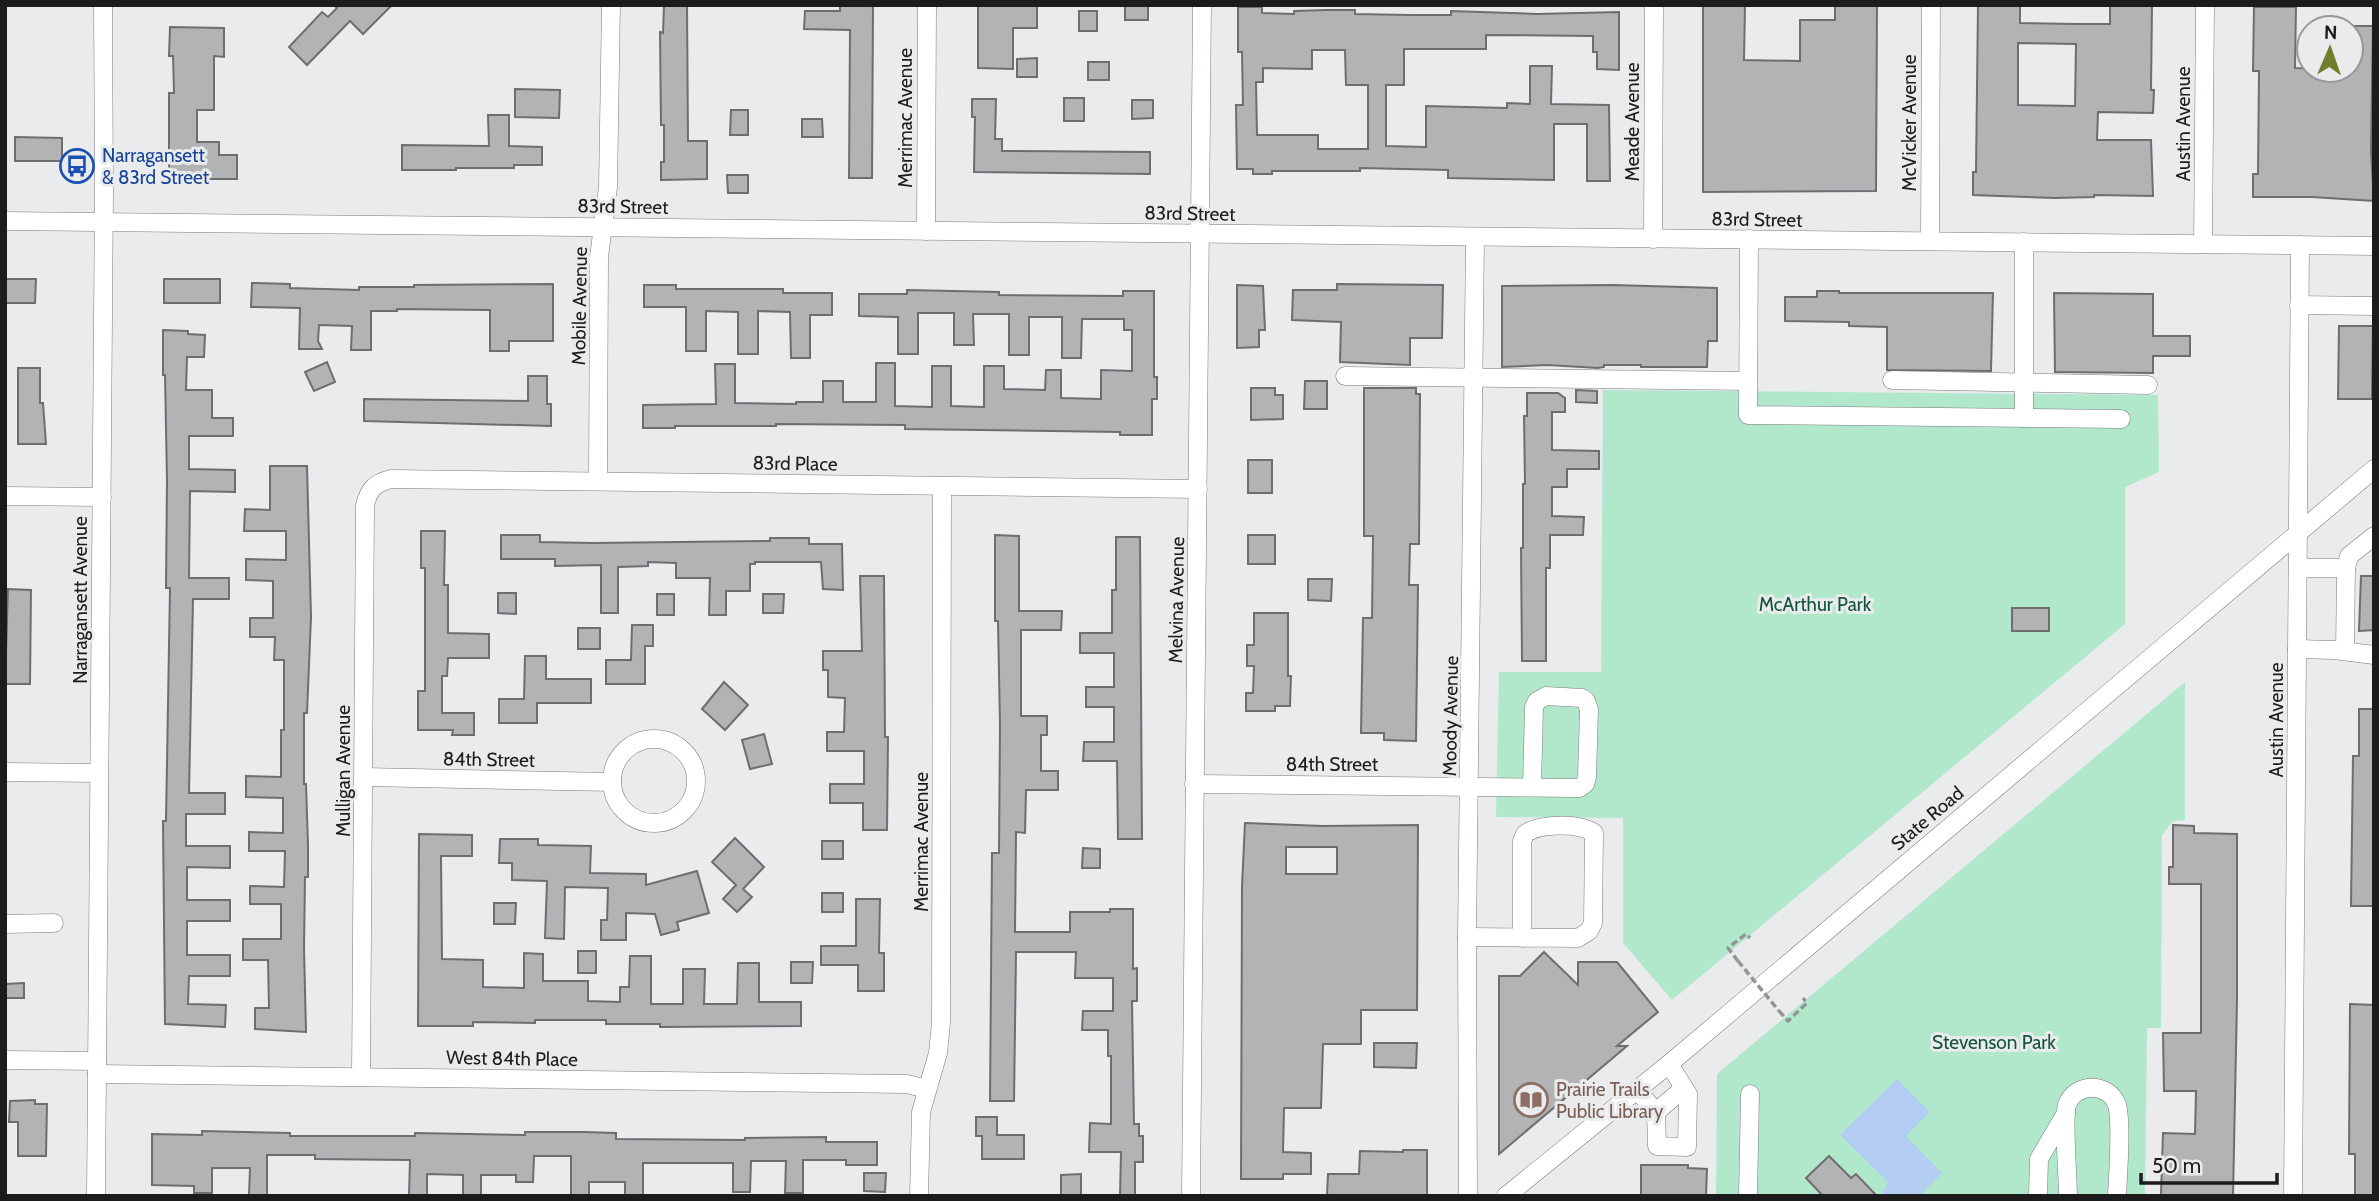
<svg xmlns="http://www.w3.org/2000/svg" width="2379" height="1201" viewBox="0 0 2379 1201" font-family="Cabin,sans-serif">
<rect width="100%" height="100%" fill="#e9ebed"/>
<g fill="#b1e8cb">
<polygon points="1603,390 2158,395 2159,472 2125,487 2125,624 1672,1000 1623,943 1623,818 1496,817 1499,672 1601,672"/>
<polygon points="2185,682 2185,820 2173,821 2162,835 2161,1028 2147,1028 2145,1196 1716,1196 1717,1074"/>
</g>
<polygon fill="#b4cdf3" points="1897,1079 1930,1112 1906,1136 1942,1173 1919,1196 1881,1196 1888,1182 1840,1135"/>
<g fill="#b2b3b5" stroke="#6c6e70" stroke-width="2" fill-rule="evenodd">
<polygon points="334,5 392,5 363,34 350,21 307,65 289,47 322,12 328,17 337,8"/>
<polygon points="664,5 687,5 688,141 707,141 707,179 661,180 661,162 664,162 664,125 661,125 660,32 663,33"/>
<polygon points="840,5 873,5 872,178 849,178 850,30 804,29 805,11 840,11"/>
<polygon points="978,5 1037,5 1037,28 1013,28 1013,69 978,68"/>
<rect x="1125" y="5" width="23" height="15"/>
<polygon points="1703,5 1745,5 1744,60 1800,61 1800,20 1835,20 1835,5 1877,5 1876,191 1703,192"/>
<path d="M1978,5h42v18l56,1h34v-19h42l-1,85h3l-1,23 -55,-1 -1,28h54l2,56 -59,-1v2l-39,1 -82,-3v-23h3zM2018,43l58,1 -1,62 -57,-1z"/>
<path d="M1238,7h24v6l32,1v-3l32,-1h29v4l54,1h42v-4l86,3 82,-2v58l-22,-1v-17h-4v-16l-107,-1v14h-82v36h-18v61l40,1v-41l81,2v-5l23,1v-38h22l-1,38 58,1 1,76h-23v-57h-33v56l-106,-2v-8l-88,-2v3h-88v3h-19v-5h-16l-1,-64h7l-1,-53h-4zM1312,50h33l1,35h22v64h-50v-14h-61l-1,-53h7v-14l49,1z"/>
<polygon points="2254,7 2296,7 2295,68 2351,70 2351,26 2373,26 2371,151 2374,201 2312,197 2253,197 2253,174 2258,174 2259,71 2253,71"/>
<rect x="1079" y="11" width="18" height="20"/>
<polygon points="170,27 224,28 224,57 214,56 214,110 197,110 197,142 219,142 219,155 237,155 237,179 169,179 169,93 174,93 173,56 169,56"/>
<polygon points="1037,58 1037,77 1017,77 1017,59"/>
<rect x="1088" y="62" width="21" height="18"/>
<polygon points="515,89 560,90 559,118 515,117"/>
<rect x="1064" y="98" width="20" height="23"/>
<polygon points="972,99 996,99 995,139 1002,139 1002,151 1150,152 1150,174 974,172 975,117 972,117"/>
<polygon points="1132,100 1153,100 1153,118 1132,119"/>
<polygon points="731,110 748,110 748,135 730,135"/>
<polygon points="488,115 509,115 509,146 542,147 542,165 514,165 514,168 456,168 456,170 402,170 402,145 489,146"/>
<polygon points="802,119 822,119 823,137 802,137"/>
<polygon points="15,137 62,138 62,161 15,161"/>
<polygon points="727,175 748,175 748,193 728,193"/>
<polygon points="5,279 36,279 35,303 5,303"/>
<rect x="164" y="279" width="56" height="24"/>
<polygon points="252,283 290,284 290,288 359,290 359,287 414,287 414,285 553,284 553,341 509,341 509,351 490,351 490,310 397,309 397,311 371,311 371,350 351,350 352,326 319,325 318,341 322,349 299,349 300,308 251,307"/>
<polygon points="1337,284 1443,285 1442,338 1410,338 1410,365 1340,362 1341,322 1292,320 1293,290 1337,290"/>
<polygon points="644,285 676,285 676,289 783,289 783,293 832,293 832,315 810,315 810,358 791,358 790,312 758,311 758,354 738,354 738,312 706,311 706,351 686,351 686,307 644,307"/>
<polygon points="1237,285 1263,286 1265,330 1259,330 1259,347 1237,348"/>
<polygon points="1613,285 1717,288 1717,341 1708,341 1707,367 1641,367 1641,365 1604,365 1604,367 1598,368 1548,365 1502,367 1502,286"/>
<polygon points="907,290 999,292 999,295 1123,296 1123,291 1154,291 1154,377 1157,377 1157,399 1152,399 1152,435 1120,435 1120,432 905,429 905,425 776,424 776,426 675,426 675,428 643,428 643,405 716,404 715,364 735,364 735,403 796,404 796,402 823,402 823,381 843,381 843,402 876,402 876,363 895,363 895,406 932,407 932,366 951,366 951,406 984,407 984,366 1004,366 1004,389 1045,390 1046,370 1061,370 1061,398 1101,399 1101,370 1132,371 1132,330 1124,330 1124,319 1082,319 1081,358 1062,358 1062,317 1029,317 1029,355 1009,355 1009,314 973,314 974,345 954,345 954,313 918,313 918,354 898,354 898,317 859,316 859,294 907,294"/>
<polygon points="1817,291 1839,291 1839,293 1993,293 1991,371 1887,370 1887,327 1849,326 1849,322 1785,321 1785,297 1817,297"/>
<polygon points="2054,293 2153,294 2153,336 2190,336 2190,356 2153,356 2153,373 2055,372"/>
<polygon points="2339,326 2373,326 2372,399 2338,399"/>
<polygon points="163,330 188,331 188,334 205,335 204,357 187,357 186,390 212,390 212,418 233,418 233,436 189,436 189,469 235,470 235,492 190,491 189,578 229,578 229,599 193,599 189,793 225,793 225,814 186,814 186,846 230,846 230,868 187,867 187,900 230,900 230,921 187,921 187,955 230,955 230,976 189,976 188,1004 226,1005 225,1027 165,1024 163,821 166,821 170,588 166,588 167,481 165,375 163,375"/>
<polygon points="327,362 335,382 314,391 305,372"/>
<polygon points="18,368 40,368 40,403 43,403 46,444 18,444"/>
<polygon points="528,376 547,376 547,404 551,404 551,426 364,421 364,399 528,401"/>
<polygon points="1305,381 1327,381 1327,409 1304,409"/>
<polygon points="1251,388 1275,388 1275,395 1283,395 1283,419 1251,420"/>
<polygon points="1364,388 1416,388 1416,394 1420,394 1419,544 1410,544 1409,585 1418,585 1416,741 1384,740 1384,733 1361,733 1363,618 1372,618 1373,536 1364,536"/>
<polygon points="1576,390 1597,391 1597,403 1576,402"/>
<polygon points="1527,393 1558,393 1565,398 1565,412 1552,412 1552,450 1599,451 1599,469 1567,469 1567,487 1552,487 1552,516 1584,517 1583,535 1550,535 1550,568 1546,568 1546,661 1522,661 1521,548 1523,548 1523,484 1525,484 1524,416 1527,416"/>
<rect x="1248" y="460" width="24" height="33"/>
<polygon points="270,466 307,466 311,617 307,713 304,713 304,784 306,784 308,845 308,877 305,877 304,948 306,1032 255,1029 255,1008 269,1008 268,960 243,960 243,939 281,939 281,904 250,904 250,886 284,887 285,851 249,851 249,832 283,833 283,798 246,797 246,776 281,777 281,730 284,730 284,660 274,660 275,637 250,637 250,618 273,618 273,581 246,580 246,559 286,560 286,531 244,531 245,509 270,510"/>
<polygon points="421,531 445,531 444,585 448,585 448,633 489,634 489,658 448,658 447,676 442,676 442,713 474,713 474,735 452,735 453,730 418,730 418,691 425,691 425,568 421,568"/>
<polygon points="501,535 540,535 540,542 593,543 770,541 770,538 809,538 809,544 842,544 843,590 823,589 821,562 755,562 755,564 750,564 750,591 726,591 726,615 709,615 710,578 676,578 676,563 648,562 648,566 618,567 618,613 601,613 601,565 555,566 555,559 501,559"/>
<polygon points="995,535 1019,536 1019,611 1062,611 1061,630 1021,630 1021,716 1047,716 1047,735 1041,735 1041,771 1058,771 1058,790 1026,790 1025,833 1016,832 1015,932 1070,932 1070,912 1110,912 1110,909 1133,909 1133,969 1137,968 1137,1001 1132,1001 1134,1124 1139,1124 1139,1136 1143,1136 1143,1162 1135,1162 1135,1196 1120,1196 1121,1152 1089,1152 1090,1123 1111,1124 1111,1056 1108,1056 1108,1030 1082,1030 1083,1011 1113,1011 1113,978 1075,978 1076,952 1016,952 1014,1101 990,1101 992,853 999,853 1000,725 998,621 995,621"/>
<rect x="1248" y="535" width="27" height="29"/>
<polygon points="1116,537 1140,537 1142,839 1118,839 1117,761 1083,761 1084,742 1114,742 1114,707 1086,707 1086,687 1114,687 1114,653 1080,653 1080,633 1112,633 1112,590 1116,590"/>
<polygon points="860,576 884,576 885,737 888,737 887,830 863,830 863,803 830,803 830,784 864,784 864,751 827,751 827,732 844,732 845,698 828,697 828,670 823,670 823,651 862,651"/>
<polygon points="2361,576 2374,576 2374,630 2359,631"/>
<polygon points="1308,579 1332,579 1331,601 1308,600"/>
<polygon points="8,589 31,590 30,684 5,684"/>
<polygon points="498,593 516,593 516,614 498,613"/>
<rect x="657" y="594" width="17" height="21"/>
<polygon points="763,594 784,594 783,613 763,613"/>
<rect x="2012" y="608" width="37" height="23"/>
<polygon points="1254,613 1288,613 1288,676 1291,676 1290,706 1275,706 1275,711 1246,711 1246,693 1253,693 1254,666 1247,666 1247,645 1254,645"/>
<polygon points="632,625 653,625 653,646 645,646 645,684 606,684 606,660 631,660"/>
<rect x="578" y="628" width="22" height="21"/>
<polygon points="525,656 546,656 546,679 591,679 591,703 537,703 537,723 499,723 499,699 524,699"/>
<polygon points="724,682 748,705 725,730 702,709"/>
<polygon points="2359,709 2374,709 2374,906 2351,906 2353,756 2359,756"/>
<polygon points="764,734 772,764 750,769 742,740"/>
<path d="M1245,823l78,3 95,-1 -1,185h-56v34h-38l-2,64h-37l-1,44 28,1v21h-28v5h-42l1,-293zM1286,847h51v27h-51z"/>
<polygon points="2173,825 2194,826 2194,833 2237,834 2237,1000 2233,1196 2161,1195 2163,1133 2195,1134 2196,1091 2164,1091 2163,1033 2201,1033 2201,884 2169,884 2169,867 2173,867"/>
<polygon points="419,834 472,835 472,856 441,856 442,959 483,960 483,987 524,988 524,953 543,954 543,981 588,981 588,1001 620,1002 620,987 629,987 630,956 651,956 651,1004 683,1004 683,969 705,969 704,1004 737,1004 738,963 759,963 759,1002 801,1002 801,1026 660,1027 660,1024 606,1024 606,1020 535,1020 535,1023 473,1022 473,1026 418,1026"/>
<polygon points="735,838 764,867 743,889 752,897 737,912 723,899 736,885 712,862"/>
<polygon points="500,839 538,839 538,845 591,846 590,873 646,874 646,885 697,871 709,913 677,922 679,930 661,935 655,914 626,913 626,940 601,940 601,920 607,920 608,888 565,887 564,939 545,938 547,881 512,880 512,863 499,863"/>
<rect x="822" y="841" width="21" height="18"/>
<polygon points="1083,848 1100,849 1100,868 1082,868"/>
<rect x="822" y="893" width="21" height="19"/>
<polygon points="856,899 880,899 879,953 884,953 884,991 858,991 858,965 821,965 821,946 856,946"/>
<polygon points="494,903 516,903 515,924 494,924"/>
<rect x="578" y="951" width="18" height="22"/>
<polygon points="1544,952 1578,985 1578,962 1617,962 1658,1012 1617,1046 1627,1046 1499,1154 1499,976 1520,976"/>
<polygon points="791,962 813,962 812,983 791,983"/>
<polygon points="24,983 24,998 5,998 5,984"/>
<polygon points="2350,1004 2374,1005 2374,1196 2355,1196 2355,1154 2349,1154"/>
<polygon points="1374,1043 1417,1043 1416,1068 1374,1067"/>
<polygon points="35,1100 35,1104 47,1104 46,1156 18,1156 18,1122 9,1122 10,1101"/>
<polygon points="976,1117 997,1117 997,1135 1024,1135 1024,1159 982,1159 982,1136 976,1136"/>
<polygon points="202,1131 290,1133 290,1136 415,1136 415,1133 525,1135 525,1132 584,1132 616,1133 616,1139 745,1140 745,1138 826,1137 826,1142 877,1142 877,1165 846,1165 846,1160 803,1160 803,1193 785,1193 786,1161 751,1161 750,1192 733,1192 733,1163 643,1163 643,1196 625,1196 625,1182 589,1182 589,1196 571,1196 571,1156 534,1156 533,1182 516,1182 516,1175 481,1175 481,1196 463,1196 463,1175 427,1174 427,1196 409,1196 410,1160 315,1159 315,1155 267,1155 267,1195 249,1195 250,1168 212,1168 212,1193 194,1193 194,1186 152,1185 152,1134 202,1135"/>
<polygon points="1403,1150 1427,1150 1427,1196 1327,1195 1328,1174 1359,1174 1360,1151 1403,1152"/>
<polygon points="1829,1156 1851,1178 1856,1174 1877,1196 1823,1196 1806,1178"/>
<polygon points="1641,1165 1688,1165 1688,1168 1707,1169 1706,1196 1641,1196"/>
<polygon points="864,1173 886,1173 885,1192 864,1191"/>
<polygon points="1081,1174 1081,1196 1061,1196 1061,1175"/>
</g>
<g fill="none" stroke-linecap="round" stroke-linejoin="round">
<g stroke="#787a7b" stroke-width="19">
<g id="minor">
<polyline points="5,221 2374,246"/>
<polyline points="926,231 927,5"/>
<polyline points="1653,239 1654,5"/>
<polyline points="1749,239 1748,415 2121,419"/>
<polyline points="1930,241 1931,5"/>
<polyline points="2203,244 2205,5"/>
<polyline points="2299,305 2374,306"/>
<polyline points="1345,376 1748,381"/>
<polyline points="1892,380 2148,385"/>
<polyline points="2024,418 2024,242"/>
<polyline points="598,481 599,257 608,187 611,5"/>
<polyline points="5,496 102,497"/>
<polyline points="2298,568 2346,568 2345,651"/>
<polyline points="2346,568 2349,556 2374,536"/>
<polyline points="2297,649 2334,650 2374,655"/>
<circle cx="654" cy="781" r="42"/>
<polyline points="5,772 99,773"/>
<polyline points="365,777 612,782"/>
<polyline points="1194,784 1579,788 1585,784 1587,777 1589,710 1586,701 1582,698 1546,696 1537,701 1534,707 1532,787"/>
<polyline points="5,924 54,923"/>
<path d="M1467,937l111,1 11,-7 4,-8 1,-90c-15,-10 -55,-10 -69,1l-3,7v97"/>
<polyline points="5,1060 97,1061"/>
<polyline points="97,1074 907,1084 927,1089"/>
<path d="M361,1077l4,-572c4,-16 10,-22 26,-26l807,10"/>
<polyline points="1638,1091 1656,1112 1657,1146 1687,1147 1688,1094 1669,1064"/>
<polyline points="1656,1112 1684,1088"/>
<polyline points="96,1196 104,192 103,5"/>
<polyline points="919,1196 921,1112 938,1053 941,1023 942,486"/>
<polyline points="1191,1196 1202,5"/>
<polyline points="1468,1196 1467,937 1475,237"/>
<polyline points="1506,1196 1669,1064 2374,469"/>
<polyline points="1748,1196 1750,1094"/>
<polyline points="2038,1196 2039,1159 2066,1113"/>
<path d="M2068,1196c0,-18 -5,-78 -1,-91 8,-23 42,-23 50,0 5,17 1,70 0,91"/>
<polyline points="2293,1196 2300,245"/>
</g>
</g>
<g stroke="#939496" stroke-width="3.5" stroke-dasharray="7 3.5" stroke-linecap="butt">
<polyline points="1738,961 1728,948 1746,934 1750,938"/>
<polyline points="1779,1011 1788,1021 1807,1003 1803,998"/>
</g>
<use href="#minor" stroke="#fff" stroke-width="18"/>
<polyline stroke="#939496" stroke-width="3.5" stroke-dasharray="7 3.5" stroke-linecap="butt" points="1738,961 1779,1011"/>
</g>
<defs>
<g id="bus-ring" transform="scale(1.75)"><circle r="9.5" fill="#e9ebed" stroke="#1a4fb4" stroke-width="1.5"/><path d="M-5-6H5V4H4V6H2V4H-2V6H-4V4H-5ZM-3.5-4V0h7V-4ZM-3.5 1.2v1.5H-2V1.2ZM2 1.2v1.5H3.5V1.2Z" fill="#1a4fb4"/></g>
<g id="library-ring" transform="scale(1.75)"><circle r="9.5" fill="#e9ebed" stroke="#8d6e63" stroke-width="1.5"/><path d="M-6-4Q-3-5.5-.7-3.5V5Q-3 3-6 4ZM6-4Q3-5.5 .7-3.5V5Q3 3 6 4Z" fill="#8d6e63"/></g>
</defs>
<g fill-rule="evenodd">
<use href="#bus-ring" x="77" y="166"/>
<use href="#library-ring" x="1531" y="1100"/>
</g>
<g text-anchor="middle" stroke-width="6" stroke-linejoin="round" paint-order="stroke">
<g font-size="19" fill="#1c1c1d" stroke="#e9ebed">
<text transform="translate(905 118) rotate(-90)" y="7">Merrimac Avenue</text>
<text transform="translate(1632 122) rotate(-90)" y="7">Meade Avenue</text>
<text transform="translate(1909 123) rotate(-90)" y="7">McVicker Avenue</text>
<text transform="translate(2183 124) rotate(-90)" y="7">Austin Avenue</text>
<text transform="translate(623 206) rotate(1)" y="7">83rd Street</text>
<text transform="translate(1190 213) rotate(1)" y="7">83rd Street</text>
<text transform="translate(1757 219) rotate(1)" y="7">83rd Street</text>
<text transform="translate(579 306) rotate(-89)" y="7">Mobile Avenue</text>
<text transform="translate(795 463) rotate(1)" y="7">83rd Place</text>
<text transform="translate(80 600) rotate(-90)" y="7">Narragansett Avenue</text>
<text transform="translate(1176 600) rotate(-89)" y="7">Melvina Avenue</text>
<text transform="translate(1450 716) rotate(-89)" y="7">Moody Avenue</text>
<text transform="translate(2276 720) rotate(-90)" y="7">Austin Avenue</text>
<text transform="translate(489 759) rotate(1)" y="7">84th Street</text>
<text x="1332" y="771">84th Street</text>
<text transform="translate(343 771) rotate(-90)" y="7">Mulligan Avenue</text>
<text transform="translate(1927 818) rotate(-40)" y="7">State Road</text>
<text transform="translate(921 842) rotate(-90)" y="7">Merrimac Avenue</text>
<text transform="translate(512 1058) rotate(1)" y="7">West 84th Place</text>
</g>
<g font-size="19" fill="#164399" stroke="#e9ebed" text-anchor="start">
<text x="102" y="162">Narragansett<tspan x="102" dy="22">&amp; 83rd Street</tspan></text>
</g>
<g font-size="19" fill="#13553b" stroke="#e9ebed">
<text x="1815" y="611">McArthur Park</text>
<text x="1994" y="1049">Stevenson Park</text>
</g>
<g font-size="19" fill="#785e54" stroke="#e9ebed" text-anchor="start">
<text x="1556" y="1096">Prairie Trails<tspan x="1556" dy="22">Public Library</tspan></text>
</g>
</g>
<rect width="2379" height="1201" fill="none" stroke="#1c1c1d" stroke-width="14"/>
<g transform="translate(2330 49) rotate(2)"><circle r="33" fill="#e9ebed" stroke="#97989a" stroke-width="2"/>
<path d="M0-5L12 26L0 18L-12 26Z" fill="#727e2b"/>
<text y="-10" font-size="19" font-weight="bold" text-anchor="middle" fill="#1c1c1d">N</text>
</g>
<path d="M2141 1173v10h136v-10" fill="none" stroke="#1c1c1d" stroke-width="3.5"/>
<text x="2152" y="1173" font-size="21" fill="#1c1c1d" stroke="#e9ebed" stroke-width="5" paint-order="stroke">50 m</text>
</svg>
